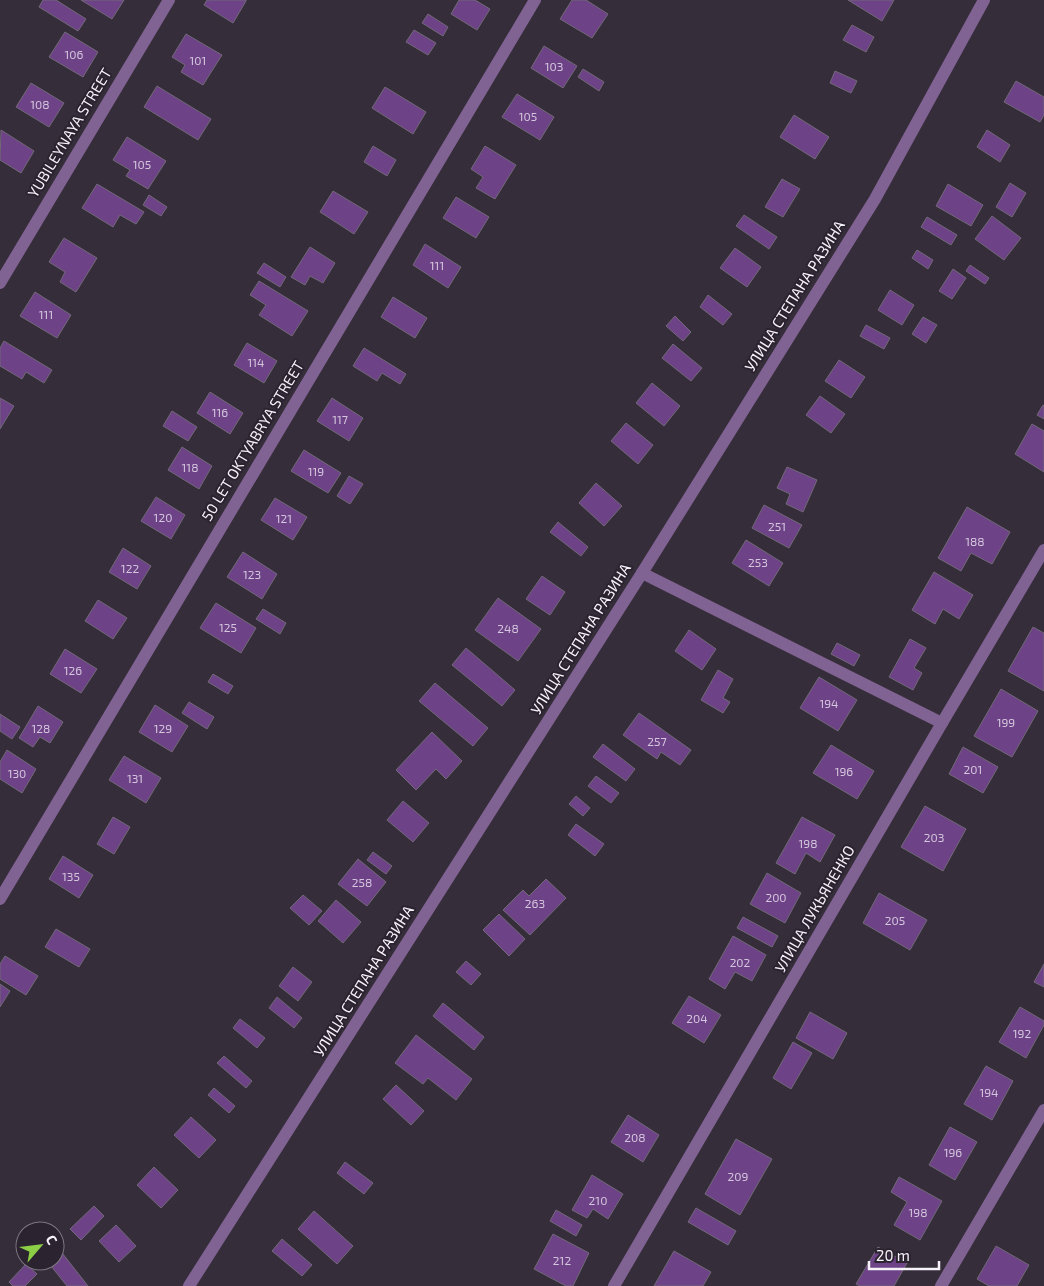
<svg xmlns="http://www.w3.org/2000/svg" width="1044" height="1286" viewBox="0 0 1044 1286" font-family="'Exo 2',sans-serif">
<rect width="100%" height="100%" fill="#352d3a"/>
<g fill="#6d4287" stroke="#716977">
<polygon points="43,0 56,0 86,19 78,31 39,7"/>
<polygon points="81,0 124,0 112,19"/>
<polygon points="207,0 246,0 246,1 233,23 204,5"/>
<polygon points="459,0 475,0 490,9 477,30 451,14"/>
<polygon points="572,0 586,0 608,14 592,38 560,19"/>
<polygon points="848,0 894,0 882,21"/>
<polygon points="428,14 448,27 443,36 422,23"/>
<polygon points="852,25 874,37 866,52 843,40"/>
<polygon points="414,30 436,43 428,55 406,42"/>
<polygon points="65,32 98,52 83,77 49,57"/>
<polygon points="186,34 222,55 203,85 181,72 185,65 172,57"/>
<polygon points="544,46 577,66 563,88 531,68"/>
<polygon points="583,69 604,82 599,91 578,77"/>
<polygon points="835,71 857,81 851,93 830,83"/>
<polygon points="1016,81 1044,97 1044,115 1040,122 1004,102"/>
<polygon points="31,83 64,103 49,127 16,107"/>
<polygon points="157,86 211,119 198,140 144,107"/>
<polygon points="385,87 426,112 413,134 372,108"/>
<polygon points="517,94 554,117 540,140 502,117"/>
<polygon points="794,115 829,137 815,159 780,137"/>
<polygon points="1,130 34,151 21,173 0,160"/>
<polygon points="987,130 1010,145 1000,162 977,147"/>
<polygon points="127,137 166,161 148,189 126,176 130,170 113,160"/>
<polygon points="373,146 396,160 387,176 364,162"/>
<polygon points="485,146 516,165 495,199 476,188 483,177 471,169"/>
<polygon points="782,179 800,189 783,217 765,207"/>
<polygon points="1010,183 1026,193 1012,217 996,207"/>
<polygon points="97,184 144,212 136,224 120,215 113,227 82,208"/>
<polygon points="948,184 983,205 971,226 936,206"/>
<polygon points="333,191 368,212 354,234 320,212"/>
<polygon points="149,195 167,207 161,216 143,205"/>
<polygon points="456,197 489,217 476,238 443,218"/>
<polygon points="744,215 777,237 769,249 736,226"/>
<polygon points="992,216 1021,238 1004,260 975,239"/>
<polygon points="927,217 957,235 951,245 921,227"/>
<polygon points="64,238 97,258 76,292 60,282 65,272 49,262"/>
<polygon points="425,244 461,267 448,288 413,265"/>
<polygon points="310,247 335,263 323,283 310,276 305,285 291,277"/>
<polygon points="735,248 761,267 747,287 720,268"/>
<polygon points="917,250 933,260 928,269 912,258"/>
<polygon points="264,263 286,277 280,287 257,273"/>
<polygon points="970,265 989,278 985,284 966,271"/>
<polygon points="953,269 966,278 952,299 939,291"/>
<polygon points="259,281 308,311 292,336 259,315 266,305 250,295"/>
<polygon points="890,290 914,305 902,325 878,310"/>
<polygon points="35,292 71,315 57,338 20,316"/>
<polygon points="708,295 732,314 723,325 700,307"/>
<polygon points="393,297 427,318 415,338 381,317"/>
<polygon points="675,316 691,332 683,341 666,326"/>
<polygon points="923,317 937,325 926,343 912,334"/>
<polygon points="866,325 890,338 884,349 860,336"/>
<polygon points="4,341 52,370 44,383 26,372 22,379 0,366 0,348"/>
<polygon points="247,343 277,361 264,383 234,365"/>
<polygon points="673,344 702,368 691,381 662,358"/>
<polygon points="364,348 406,374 400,384 382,373 377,381 353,366"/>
<polygon points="839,360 865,377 851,398 825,381"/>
<polygon points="652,383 680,406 664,426 636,403"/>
<polygon points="210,392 243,413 230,434 197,413"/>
<polygon points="820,396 845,414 831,433 806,415"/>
<polygon points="0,398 14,406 0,429"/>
<polygon points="332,398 363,418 349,441 317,421"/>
<polygon points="1043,405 1044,406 1044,419 1037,415"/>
<polygon points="172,411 197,427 188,441 163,426"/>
<polygon points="626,423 653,445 638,464 611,441"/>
<polygon points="1032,424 1044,431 1044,472 1015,454"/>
<polygon points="182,447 212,466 199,489 168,470"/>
<polygon points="304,450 341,473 328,493 291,471"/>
<polygon points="787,467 817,480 803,512 786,504 790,494 777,488"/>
<polygon points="349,476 363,484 350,504 337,496"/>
<polygon points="596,483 622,506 604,526 579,503"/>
<polygon points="156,497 185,515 171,539 141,521"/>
<polygon points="275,498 307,517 293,540 261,520"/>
<polygon points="764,505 802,525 789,548 752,528"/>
<polygon points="967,507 1010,532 992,564 971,553 961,571 938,558"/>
<polygon points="558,522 588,547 581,556 550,532"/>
<polygon points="746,540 783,563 769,586 732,563"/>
<polygon points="123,548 151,566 137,589 109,572"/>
<polygon points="243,552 277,574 262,599 227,577"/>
<polygon points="934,572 973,595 959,619 943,609 935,624 912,610"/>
<polygon points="542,576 565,592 550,615 526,599"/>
<polygon points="498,598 541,629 518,661 475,630"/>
<polygon points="98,600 127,618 113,639 85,621"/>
<polygon points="216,603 256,628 241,653 200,628"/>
<polygon points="263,609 286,623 280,634 256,619"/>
<polygon points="1033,627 1044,633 1044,691 1008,671"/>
<polygon points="689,630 716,649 702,670 675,651"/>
<polygon points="910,639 926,648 914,668 922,673 913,690 889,677"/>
<polygon points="837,643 860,655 854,666 831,654"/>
<polygon points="466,648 515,690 502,706 452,665"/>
<polygon points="65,649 97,669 81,693 50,674"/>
<polygon points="718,670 733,679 723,698 730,702 723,713 701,700"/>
<polygon points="213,674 233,686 228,694 208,682"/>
<polygon points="819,677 857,700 838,731 800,708"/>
<polygon points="435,683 488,728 473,746 419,701"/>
<polygon points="1001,689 1038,711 1012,757 974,736"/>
<polygon points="189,702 214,717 207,729 182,713"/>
<polygon points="155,705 188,726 172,752 139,732"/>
<polygon points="38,706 63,722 50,743 40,737 33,747 19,738"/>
<polygon points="639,713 691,750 680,765 661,752 657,759 623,735"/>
<polygon points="0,714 20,727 12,739 0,731"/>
<polygon points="432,732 462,761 446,779 436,769 416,790 396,770"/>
<polygon points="603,744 635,769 626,781 593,757"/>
<polygon points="831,745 874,771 857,799 813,773"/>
<polygon points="963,747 998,767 983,793 949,774"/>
<polygon points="7,750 36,769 22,793 0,779 0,762"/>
<polygon points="124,756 161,778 146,803 109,780"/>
<polygon points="596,776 619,793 611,803 588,786"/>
<polygon points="576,796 590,808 583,816 569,804"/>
<polygon points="403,801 429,823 413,842 387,820"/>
<polygon points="925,806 966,829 943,871 901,847"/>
<polygon points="113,817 130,827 114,854 97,844"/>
<polygon points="802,817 835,835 820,862 806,853 795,874 776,863"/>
<polygon points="576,824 604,844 595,856 568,835"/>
<polygon points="373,852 392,866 386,874 367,860"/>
<polygon points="63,856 93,875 79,898 49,879"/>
<polygon points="358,859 386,882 367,906 338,884"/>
<polygon points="767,873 801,893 785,923 750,904"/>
<polygon points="546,879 566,898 530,935 503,910 523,890 529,896"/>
<polygon points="879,893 927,920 910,950 863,923"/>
<polygon points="303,895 322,911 309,925 290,908"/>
<polygon points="336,900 361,922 343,943 318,921"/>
<polygon points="499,914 525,939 509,956 483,930"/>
<polygon points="743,917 778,936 772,947 737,928"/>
<polygon points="56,929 90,949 79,967 45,947"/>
<polygon points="733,936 766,955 752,981 735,972 725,989 709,979"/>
<polygon points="5,956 38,976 26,995 0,979 0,964"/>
<polygon points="466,961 481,974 471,985 456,972"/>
<polygon points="1044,964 1044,987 1034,982"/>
<polygon points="293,967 312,982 298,1001 279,986"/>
<polygon points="0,984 10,991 0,1007"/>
<polygon points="689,996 721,1015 704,1043 672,1023"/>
<polygon points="277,997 302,1018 294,1028 269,1008"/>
<polygon points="443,1003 484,1037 474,1050 433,1016"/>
<polygon points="1020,1007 1044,1021 1044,1025 1026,1058 999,1042"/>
<polygon points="810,1012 847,1033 833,1059 796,1038"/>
<polygon points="240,1019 265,1038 257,1048 233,1028"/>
<polygon points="416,1035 472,1079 456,1100 428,1078 423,1084 395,1063"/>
<polygon points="793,1042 812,1053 791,1089 773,1078"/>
<polygon points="224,1056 252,1081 246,1088 217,1063"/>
<polygon points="986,1066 1013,1081 992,1120 964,1104"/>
<polygon points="396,1085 424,1111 411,1125 383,1099"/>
<polygon points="214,1088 235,1106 229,1113 208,1095"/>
<polygon points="628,1115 659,1135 643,1162 611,1142"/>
<polygon points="191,1117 216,1140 199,1158 174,1135"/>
<polygon points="950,1127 977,1142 955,1180 929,1165"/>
<polygon points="736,1139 772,1159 740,1215 705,1194"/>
<polygon points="345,1162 373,1183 364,1194 337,1173"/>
<polygon points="154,1167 178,1190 161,1208 137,1185"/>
<polygon points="592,1175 623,1194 608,1219 593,1209 587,1218 572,1210"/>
<polygon points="899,1177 942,1201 920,1240 894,1225 907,1202 891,1192"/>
<polygon points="94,1206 104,1216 81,1240 70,1229"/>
<polygon points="696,1208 736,1231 728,1245 688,1222"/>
<polygon points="556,1210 582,1225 576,1236 550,1221"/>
<polygon points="314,1211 353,1246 337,1264 298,1229"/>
<polygon points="116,1225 136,1246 119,1262 99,1241"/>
<polygon points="553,1234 589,1253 573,1286 566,1286 534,1269"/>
<polygon points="282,1239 312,1265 302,1276 272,1251"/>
<polygon points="996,1246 1029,1265 1017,1286 989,1286 977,1279"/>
<polygon points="878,1247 907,1263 894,1286 860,1286 856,1284"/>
<polygon points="59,1249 88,1286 67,1286 47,1261 55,1261 55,1252"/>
<polygon points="674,1251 711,1272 703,1286 654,1286"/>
<polygon points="26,1264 37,1274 25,1286 13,1286 9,1282"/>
</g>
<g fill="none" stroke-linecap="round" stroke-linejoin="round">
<g stroke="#806393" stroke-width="12">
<polyline points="0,283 169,0"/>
<polyline points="642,573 942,723"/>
<polyline points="0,899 535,0"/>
<polyline points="189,1286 642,573 875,199 984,0"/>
<polyline points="614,1286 942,723 1044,550"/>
<polyline points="941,1286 1044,1110"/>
</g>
</g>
<g text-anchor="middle" stroke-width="4" stroke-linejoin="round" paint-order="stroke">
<g font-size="12" fill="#d4c6dd">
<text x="74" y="59">106</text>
<text x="198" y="65">101</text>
<text x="554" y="71">103</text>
<text x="40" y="109">108</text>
<text x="528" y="121">105</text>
<text x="142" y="169">105</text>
<text x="437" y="270">111</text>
<text x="46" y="319">111</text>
<text x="256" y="367">114</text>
<text x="220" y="417">116</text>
<text x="340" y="424">117</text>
<text x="190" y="472">118</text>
<text x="316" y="476">119</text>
<text x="163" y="522">120</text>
<text x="284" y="523">121</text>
<text x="777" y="531">251</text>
<text x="975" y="546">188</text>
<text x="758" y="567">253</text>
<text x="130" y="573">122</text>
<text x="252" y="579">123</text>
<text x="228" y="632">125</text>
<text x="508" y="633">248</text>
<text x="73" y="675">126</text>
<text x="829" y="708">194</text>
<text x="1006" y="727">199</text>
<text x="41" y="733">128</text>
<text x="163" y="733">129</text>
<text x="657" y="746">257</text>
<text x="973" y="774">201</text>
<text x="844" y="776">196</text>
<text x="17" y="778">130</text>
<text x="135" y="783">131</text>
<text x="934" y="842">203</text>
<text x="808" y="848">198</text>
<text x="71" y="881">135</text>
<text x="362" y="887">258</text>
<text x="776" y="902">200</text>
<text x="535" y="908">263</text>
<text x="895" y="925">205</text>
<text x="740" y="967">202</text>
<text x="697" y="1023">204</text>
<text x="1022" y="1038">192</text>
<text x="989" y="1097">194</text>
<text x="635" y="1142">208</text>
<text x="953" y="1157">196</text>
<text x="738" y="1181">209</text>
<text x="598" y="1205">210</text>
<text x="918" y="1217">198</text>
<text x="562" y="1265">212</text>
</g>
<g font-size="15" fill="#f6f2fa" stroke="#2b2330">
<text transform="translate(70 133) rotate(-59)" y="5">YUBILEYNAYA STREET</text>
<text transform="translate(795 296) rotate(-58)" y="5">УЛИЦА СТЕПАНА РАЗИНА</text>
<text transform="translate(253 441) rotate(-59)" y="5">50 LET OKTYABRYA STREET</text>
<text transform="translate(581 639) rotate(-58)" y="5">УЛИЦА СТЕПАНА РАЗИНА</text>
<text transform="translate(815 909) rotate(-60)" y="5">УЛИЦА ЛУКЬЯНЕНКО</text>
<text transform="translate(364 981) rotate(-58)" y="5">УЛИЦА СТЕПАНА РАЗИНА</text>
</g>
</g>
<g transform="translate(40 1246) rotate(62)"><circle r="24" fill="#2b2330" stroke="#7c7681"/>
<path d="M0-4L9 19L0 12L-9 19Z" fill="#8cce45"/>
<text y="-8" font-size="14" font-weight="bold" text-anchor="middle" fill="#f6f2fa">С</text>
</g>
<path d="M869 1261v8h70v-8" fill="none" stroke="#f6f2fa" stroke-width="2.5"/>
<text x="876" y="1261" font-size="15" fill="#f6f2fa" stroke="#2b2330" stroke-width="4" paint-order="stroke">20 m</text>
</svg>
